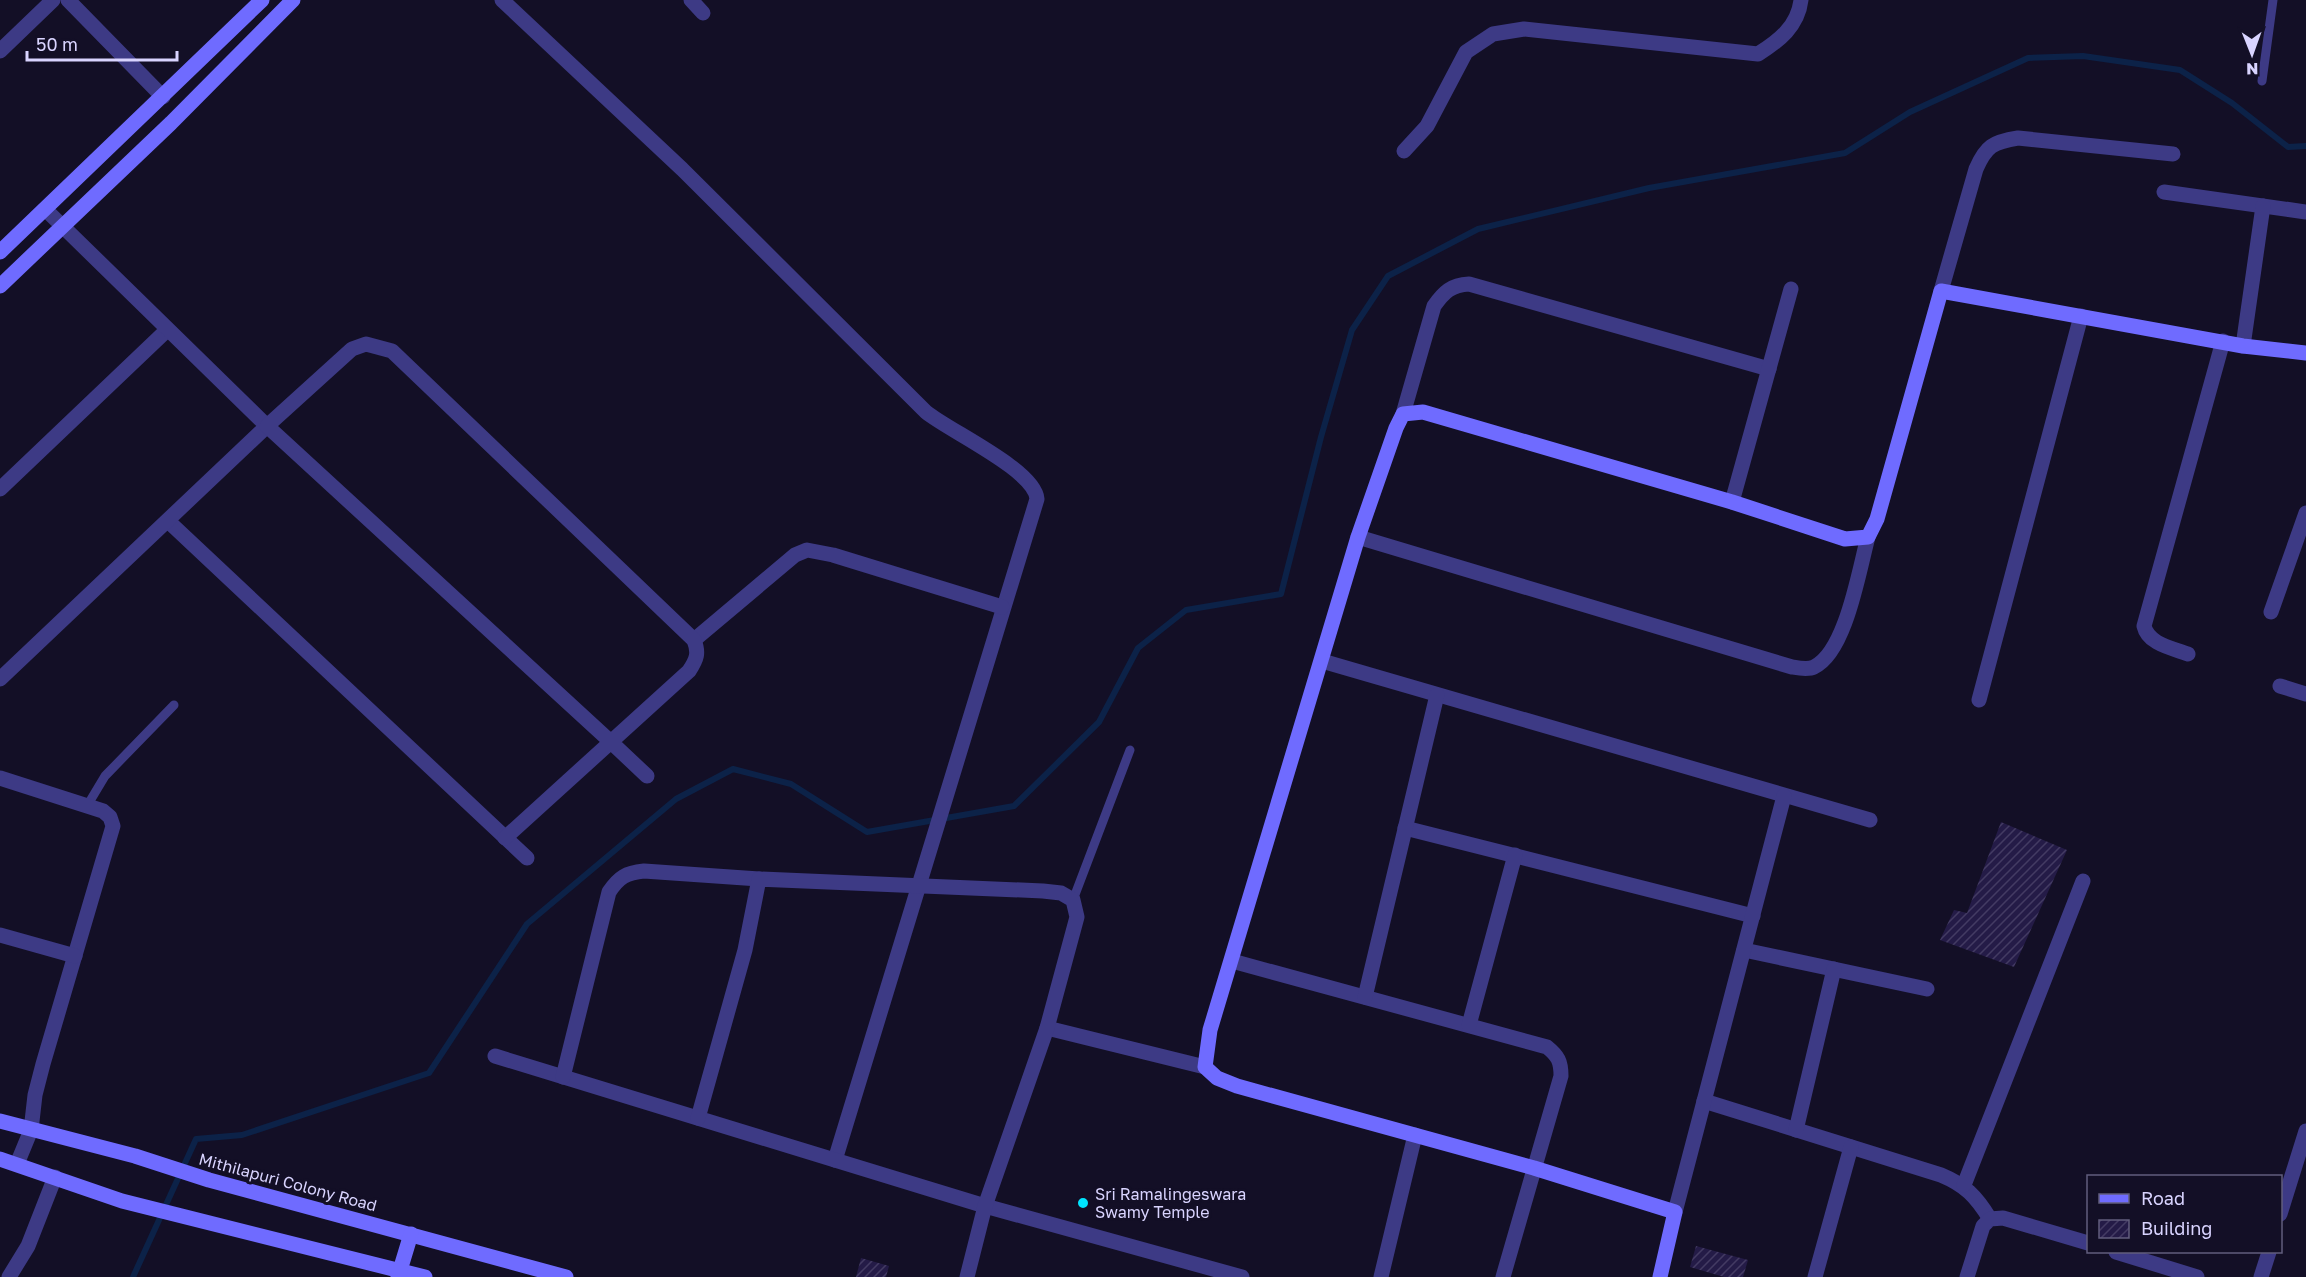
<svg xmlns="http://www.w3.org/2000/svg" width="2306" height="1277" viewBox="0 0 2306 1277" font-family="'Golos Text',sans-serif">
<defs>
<pattern id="building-hatch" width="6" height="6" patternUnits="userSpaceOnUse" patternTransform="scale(1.5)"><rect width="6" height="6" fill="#241b47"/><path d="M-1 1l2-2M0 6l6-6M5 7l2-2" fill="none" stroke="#433b63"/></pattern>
</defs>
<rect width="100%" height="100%" fill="#130f26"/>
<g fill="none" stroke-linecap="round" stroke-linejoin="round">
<polyline stroke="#0c2248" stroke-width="6" points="133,1277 196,1139 242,1135 429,1073 527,924 676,799 733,769 791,784 867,832 1014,806 1099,722 1138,648 1186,610 1281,594 1321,437 1352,330 1388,276 1478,229 1649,188 1845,153 1910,112 2028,58 2083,56 2180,70 2232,103 2288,147 2306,146"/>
</g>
<g fill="url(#building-hatch)">
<polygon points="2001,822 2067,850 2014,967 1940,940 1954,910 1967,913"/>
<polygon points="1696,1246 1748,1260 1743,1277 1724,1277 1690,1267"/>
<polygon points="861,1258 889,1266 886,1277 856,1277"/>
</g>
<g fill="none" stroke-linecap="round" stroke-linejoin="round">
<g stroke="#3d3a85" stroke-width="9">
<polyline points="2262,81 2273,0"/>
<polyline points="87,806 105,776 174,705"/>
<polyline points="1073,900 1130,750"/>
</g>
<g stroke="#3d3a85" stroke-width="15">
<polyline points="68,0 163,97"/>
<path d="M502,0l180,169 244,243c23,19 109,58 111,87l-202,661"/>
<polyline points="691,0 703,13"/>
<polyline points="0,51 53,0"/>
<path d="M1404,151l23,-25 39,-74 27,-18 31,-5 234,25c21,-13 40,-28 43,-54"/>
<polyline points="2164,192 2306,212"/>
<path d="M1941,291l35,-122c10,-23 17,-27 42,-31l155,16"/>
<polyline points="2243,346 2263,206"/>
<path d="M1403,414l31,-108c10,-14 17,-21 35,-22l300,85"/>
<polyline points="0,489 167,330"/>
<polyline points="1732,502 1791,289"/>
<polyline points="168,521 527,858"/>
<path d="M1358,537l434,130c6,1 16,3 22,0 32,-15 45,-97 54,-130"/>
<polyline points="2271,612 2306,513"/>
<polyline points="694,640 795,555 807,550 833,555 1002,607"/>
<path d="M2188,654c-16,-6 -40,-10 -44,-28l79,-285"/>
<polyline points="1322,661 1870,820"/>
<polyline points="0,679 267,426 46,210"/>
<polyline points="2280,686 2306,694"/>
<polyline points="1979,700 2081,316"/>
<polyline points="0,778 103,811 110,817 113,826 43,1064 35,1095 31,1130 17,1164"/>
<polyline points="1405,828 1753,916"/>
<path d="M505,838l184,-167c8,-12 10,-18 5,-31l-302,-289 -26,-7 -14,5 -85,77 345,317 35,33"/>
<polyline points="0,935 75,956"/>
<polyline points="1744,950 1927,989"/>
<path d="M1232,961l315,86c11,9 14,14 14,29l-58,201"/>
<polyline points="1365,997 1437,695"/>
<polyline points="1469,1025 1515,855"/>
<polyline points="1047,1028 1205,1067"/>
<polyline points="495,1056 985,1206 1242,1277"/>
<path d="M563,1077l46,-185c10,-15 17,-19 35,-21l115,8"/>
<path d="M1704,1101l237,74c24,10 35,21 49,44"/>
<polyline points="698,1118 745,950 759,879 1043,891 1061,893 1073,900 1077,917 1047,1028 985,1206 967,1277"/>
<polyline points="1796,1130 1834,969"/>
<polyline points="1964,1185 2083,881"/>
<polyline points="1675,1212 1784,796"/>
<polyline points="2280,1214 2306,1131"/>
<polyline points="2116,1252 2197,1277"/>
<polyline points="9,1277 28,1246 55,1177"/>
<polyline points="1381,1277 1415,1135"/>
<polyline points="1815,1277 1851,1147"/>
<polyline points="1967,1277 1983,1226 1990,1219 2003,1218 2088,1243"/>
<polyline points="2261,1277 2269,1252"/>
</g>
<g stroke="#6f6bff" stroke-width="15">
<polyline points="0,252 262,0"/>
<polyline points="0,286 171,123 293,0"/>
<polyline points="0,1121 135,1156 209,1180 566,1277"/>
<polyline points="0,1159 122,1201 425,1277"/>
<polyline points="398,1277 411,1234"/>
<polyline points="1660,1277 1675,1212 1534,1168 1237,1086 1217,1078 1205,1067 1210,1030 1358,537 1396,428 1403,414 1423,412 1732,502 1845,539 1868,537 1877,519 1941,291 2243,346 2306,353"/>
</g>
</g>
<circle fill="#00e5ff" stroke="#130f26" stroke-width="2" cx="1083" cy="1203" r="6"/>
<g text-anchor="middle" stroke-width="6" stroke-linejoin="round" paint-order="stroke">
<g font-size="16" fill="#d9d4ff" stroke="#130f26">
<text transform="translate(288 1182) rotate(15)" y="6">Mithilapuri Colony Road</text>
</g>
<g font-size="16" fill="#d9d4ff" stroke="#130f26" text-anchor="start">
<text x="1095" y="1200">Sri Ramalingeswara<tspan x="1095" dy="18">Swamy Temple</tspan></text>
</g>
</g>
<rect x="2087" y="1175" width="195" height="78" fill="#130f26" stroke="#625e7d" stroke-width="1.5"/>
<rect x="2099" y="1194" width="30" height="9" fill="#6f6bff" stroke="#625e7d" stroke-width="1.5"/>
<text x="2141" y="1205" font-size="18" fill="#d9d4ff">Road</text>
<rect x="2099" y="1220" width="30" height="18" fill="url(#building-hatch)" stroke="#625e7d" stroke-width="1.5"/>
<text x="2141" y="1235" font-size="18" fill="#d9d4ff">Building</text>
<g transform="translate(2252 54) rotate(179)" stroke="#130f26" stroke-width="4.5" paint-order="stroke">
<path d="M0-4.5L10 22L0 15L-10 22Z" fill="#d9d4ff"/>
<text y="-9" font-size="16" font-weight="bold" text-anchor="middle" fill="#d9d4ff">N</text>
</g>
<path d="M27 51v9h150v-9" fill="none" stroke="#d9d4ff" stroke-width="3"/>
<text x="36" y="51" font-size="18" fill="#d9d4ff" stroke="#130f26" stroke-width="4.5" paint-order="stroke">50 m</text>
</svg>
